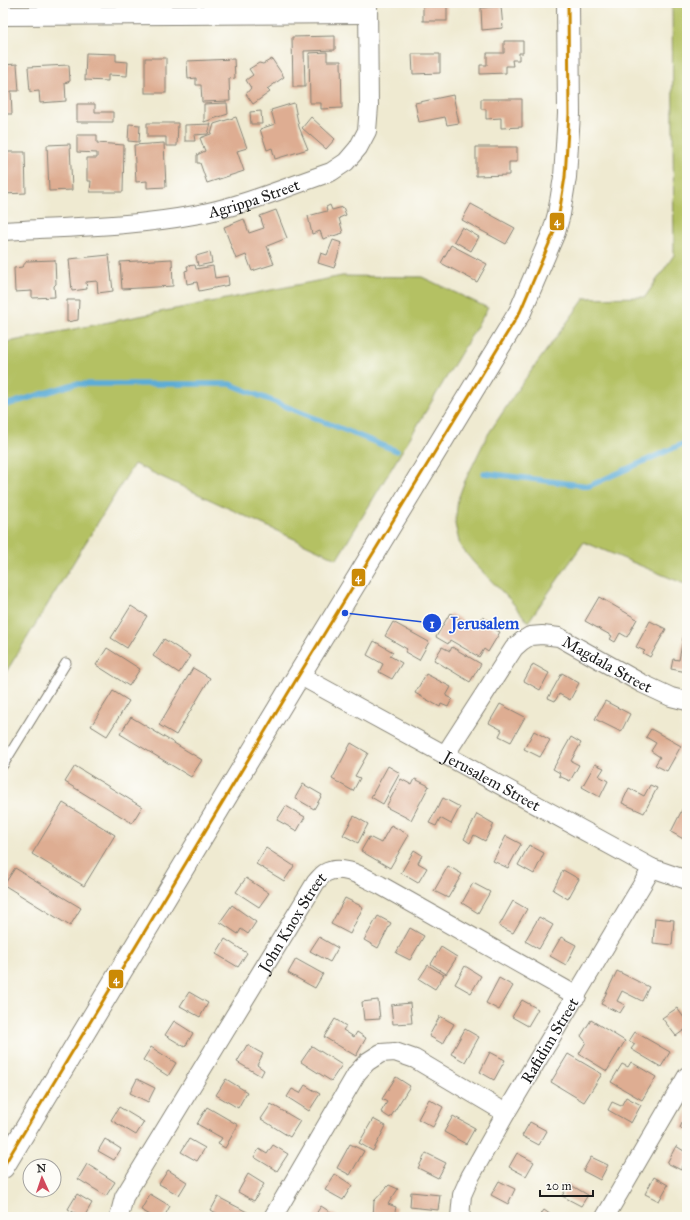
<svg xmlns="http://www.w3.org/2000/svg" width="690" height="1220" viewBox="0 0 690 1220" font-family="'IM FELL Great Primer',serif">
<rect width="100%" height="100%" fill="#fdfcf7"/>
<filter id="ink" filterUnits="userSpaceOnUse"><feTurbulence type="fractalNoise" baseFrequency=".025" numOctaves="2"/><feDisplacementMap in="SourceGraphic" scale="8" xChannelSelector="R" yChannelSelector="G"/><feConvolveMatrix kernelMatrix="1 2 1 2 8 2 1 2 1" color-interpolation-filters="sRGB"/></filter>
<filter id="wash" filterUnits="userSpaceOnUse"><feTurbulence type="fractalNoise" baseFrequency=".012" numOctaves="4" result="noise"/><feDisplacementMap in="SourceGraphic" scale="16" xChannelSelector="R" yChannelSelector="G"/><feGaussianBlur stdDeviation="0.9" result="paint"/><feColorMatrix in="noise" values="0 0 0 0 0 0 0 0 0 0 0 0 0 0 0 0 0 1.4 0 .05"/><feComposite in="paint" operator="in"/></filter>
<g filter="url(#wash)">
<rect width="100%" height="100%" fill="#efead1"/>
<g fill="#b4c163" stroke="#686e40">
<polygon points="672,3 687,3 687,585 584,542 528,622 511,601 474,563 460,546 455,524 458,499 464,483 487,436 520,386 585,298 645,297 674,255"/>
<polygon points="342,276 422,277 488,308 337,559 134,464 3,677 3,343"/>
</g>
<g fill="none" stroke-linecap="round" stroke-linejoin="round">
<g stroke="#5cacd7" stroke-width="5.5">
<polyline points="3,406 74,384 230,384 397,451"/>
<polyline points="484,473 589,486 687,442"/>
</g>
</g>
<g id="blocks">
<g fill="#dead92">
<rect x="423" y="3" width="24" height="18"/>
<polygon points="501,6 503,28 482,30 481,8"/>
<polygon points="335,36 335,50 304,51 305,87 293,87 292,37"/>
<polygon points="504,41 523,41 523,53 519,53 519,60 512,60 513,66 506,66 506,73 480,74 480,65 487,65 487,53 504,53"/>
<polygon points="327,52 327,61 341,61 342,108 321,109 321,103 310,103 309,53"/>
<polygon points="86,53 116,54 116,61 128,62 127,76 108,75 108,81 85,80"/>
<polygon points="412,54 440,54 440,73 413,74"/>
<rect x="145" y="58" width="21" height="35"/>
<polygon points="234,59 235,78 229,79 230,101 202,102 201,85 196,85 196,78 188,79 187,61"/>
<polygon points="272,59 284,77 267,89 270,92 253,104 246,94 251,88 246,80 253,75 249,69 259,63 263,64"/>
<polygon points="17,64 19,91 11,91 12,114 3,114 3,65"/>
<polygon points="69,65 70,81 65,83 66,101 40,103 39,91 30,92 28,67"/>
<polygon points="453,95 459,123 447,125 445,117 419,122 415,103"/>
<polygon points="481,99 522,99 522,127 501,128 501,118 486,119 486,109 481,109"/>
<polygon points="227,103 228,114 204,122 204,104"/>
<polygon points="294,103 299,127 308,149 275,159 272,148 267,150 260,129 275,124 271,110"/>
<polygon points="77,104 95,104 95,112 113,112 113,122 77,122"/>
<polygon points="261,111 262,124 251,124 250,112"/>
<polygon points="236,117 247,148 237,151 244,171 207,183 200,163 197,163 197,155 205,151 200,138 211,134 214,124"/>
<polygon points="311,117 335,139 326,149 302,128"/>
<polygon points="3,123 5,123 6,152 25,152 26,193 3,194"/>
<polygon points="147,123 178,123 177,146 166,146 166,137 147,137"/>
<polygon points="129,124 140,125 139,142 128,141"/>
<polygon points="211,124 208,134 194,135 195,141 185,141 185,125"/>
<polygon points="77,135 97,135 97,143 124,145 123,192 90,192 91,181 87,181 87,158 97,158 97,153 77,152"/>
<polygon points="164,143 166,187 147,188 147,181 136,182 134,145"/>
<polygon points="70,144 72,190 49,191 47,145"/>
<polygon points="476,147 517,147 517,162 509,162 509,175 476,176"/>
<polygon points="471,204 515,228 506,244 462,220"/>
<polygon points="330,205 332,210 343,207 346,215 339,218 343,233 323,239 320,231 312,234 308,216 327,211 326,207"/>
<polygon points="276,210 287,238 267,246 274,264 252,271 246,255 236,259 224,227 244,219 249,233 264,228 260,216"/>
<polygon points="462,227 479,237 471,251 454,241"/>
<polygon points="333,240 342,243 334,268 318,263 321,253 327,255"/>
<polygon points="451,245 487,264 477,282 441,263"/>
<polygon points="210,252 212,263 198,266 196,256"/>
<polygon points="109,255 113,291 98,293 97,281 86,282 87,289 72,291 69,259"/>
<polygon points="172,259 173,286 122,289 120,262"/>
<polygon points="55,260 56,284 54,286 55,297 32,298 32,291 15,292 14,268 22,267 27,261"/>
<polygon points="195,265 196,269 213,266 215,278 228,276 229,285 199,291 197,282 187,284 185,271 188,270 187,266"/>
<polygon points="67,300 79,300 78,320 67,322"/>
<polygon points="599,597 637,619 627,637 620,633 615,642 610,639 612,636 585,621"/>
<polygon points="131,606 147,616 127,648 111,638"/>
<polygon points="450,613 476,628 482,617 494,624 492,628 500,632 488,652 484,649 479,657 450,640 448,644 436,637"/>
<polygon points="650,621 666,629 650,657 643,653 645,651 636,647"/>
<polygon points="393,622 429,642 419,660 405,652 407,649 385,636"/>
<polygon points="686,623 687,623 687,672 671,669 673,659 679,660"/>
<polygon points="164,639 190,656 179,673 153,656"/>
<polygon points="374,641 393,652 390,656 402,663 392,679 379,672 383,664 367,655"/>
<polygon points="442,647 450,651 452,647 481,664 470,682 434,660"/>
<polygon points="107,648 140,669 129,686 96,665"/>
<polygon points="533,664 549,673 540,690 524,681"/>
<polygon points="193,668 210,678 176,735 159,725"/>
<polygon points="562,673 579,683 570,700 559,694 555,701 548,698"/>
<polygon points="426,674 451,687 446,696 452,699 448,707 441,704 440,707 415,693"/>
<polygon points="113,691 129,701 107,736 91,726"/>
<polygon points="605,701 630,714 621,732 595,719"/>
<polygon points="500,704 525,717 511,742 499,736 502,730 489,723"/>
<polygon points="131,717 202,760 191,777 120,734"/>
<polygon points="651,729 681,746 667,771 655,765 660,757 651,751 656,743 646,737"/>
<polygon points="534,731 550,740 540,757 524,749"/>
<polygon points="571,737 581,743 571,761 579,765 570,781 559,776 560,773 553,769"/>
<polygon points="351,743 368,753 355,776 360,778 353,791 332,779"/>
<polygon points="595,764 604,768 599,776 608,781 600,797 582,787"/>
<polygon points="75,766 142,807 132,823 65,782"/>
<polygon points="388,766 400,773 383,804 371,797"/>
<polygon points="401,779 412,785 415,779 429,786 411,820 386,807"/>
<polygon points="303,784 322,795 314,809 295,798"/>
<polygon points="650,785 657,788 644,813 622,803 629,788 644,796"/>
<polygon points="443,798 460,807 451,824 440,818 436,826 429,823"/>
<polygon points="63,803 115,835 84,886 32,854"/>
<polygon points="286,806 305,817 297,831 277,820"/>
<polygon points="683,808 687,810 687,841 671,832"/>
<polygon points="477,814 494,824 485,841 474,835 470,843 464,839"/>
<polygon points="354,816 368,824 358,843 343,835"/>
<polygon points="391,825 409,835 390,868 361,851 369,837 381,843"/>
<polygon points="506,836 521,844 508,868 493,861"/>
<polygon points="529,845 544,853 534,874 518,865"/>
<polygon points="266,848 294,866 284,881 256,864"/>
<polygon points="414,850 422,855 418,863 427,868 418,883 401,873"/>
<polygon points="448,866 462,874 448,898 434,891"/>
<polygon points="15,868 81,908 70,926 4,885"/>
<polygon points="563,870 579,879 568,899 553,890"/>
<polygon points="246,878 269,893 259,907 236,892"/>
<polygon points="473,883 490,892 478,913 462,903"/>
<polygon points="345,898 363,907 350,934 331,924"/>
<polygon points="513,901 527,909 513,933 499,926"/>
<polygon points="232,905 256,922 248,934 241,929 238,934 220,922"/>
<polygon points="378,916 391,923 378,948 364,940"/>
<polygon points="539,917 553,925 539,949 525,941"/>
<polygon points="655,918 674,920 672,945 653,943"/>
<polygon points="410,928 424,936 410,960 396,953"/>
<polygon points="319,937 338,948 330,962 310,951"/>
<polygon points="561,937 576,945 566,965 550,956"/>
<polygon points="225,939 247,953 238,967 216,954"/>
<polygon points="441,947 457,957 446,974 431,964"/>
<polygon points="296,959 323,974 315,988 288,973"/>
<polygon points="428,965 444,975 435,989 419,979"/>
<polygon points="465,966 481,976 471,993 455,984"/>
<polygon points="617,971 649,987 642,1001 622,991 617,1001 625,1005 620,1013 601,1004"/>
<polygon points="499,978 513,986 499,1010 486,1003"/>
<polygon points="189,992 208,1003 200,1017 180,1006"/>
<polygon points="378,1000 380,1019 364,1020 362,1002"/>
<polygon points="522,1000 538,1009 528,1026 512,1017"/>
<polygon points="410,1003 412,1023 393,1024 391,1005"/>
<polygon points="677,1008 687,1022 687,1028 676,1036 662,1018"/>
<polygon points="440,1016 454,1024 443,1044 429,1036"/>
<polygon points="335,1019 346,1026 343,1030 354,1037 357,1032 366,1038 356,1056 324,1037"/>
<polygon points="591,1020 625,1041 607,1071 579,1054 586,1042 581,1036"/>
<polygon points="174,1021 193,1033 185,1047 165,1035"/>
<polygon points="465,1029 479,1037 465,1062 451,1054"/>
<polygon points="635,1032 670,1052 661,1067 631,1049 635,1044 629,1041"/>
<polygon points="247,1045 263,1054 257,1065 264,1070 261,1076 237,1062"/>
<polygon points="312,1046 342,1065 331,1081 301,1062"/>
<polygon points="151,1047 176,1063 168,1076 143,1060"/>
<polygon points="490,1052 505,1060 494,1080 480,1072"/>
<polygon points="568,1054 602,1074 584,1102 551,1082"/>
<polygon points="631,1062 656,1077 642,1100 611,1082 622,1064 628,1067"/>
<polygon points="396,1077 410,1086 390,1118 381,1112 387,1102 382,1099"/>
<polygon points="137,1079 155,1088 148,1102 130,1093"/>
<polygon points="226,1079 247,1092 238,1108 216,1095"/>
<polygon points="305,1085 320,1094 309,1111 287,1097 292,1089 300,1093"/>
<polygon points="626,1097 641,1105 631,1123 608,1110 612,1102 621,1106"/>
<polygon points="429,1099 443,1107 433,1127 418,1119"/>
<polygon points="271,1104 300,1121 290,1137 261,1119"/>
<polygon points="119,1107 144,1122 136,1135 111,1120"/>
<polygon points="207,1107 238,1125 225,1148 218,1144 222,1138 197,1124"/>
<polygon points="687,1111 687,1131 680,1128"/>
<polygon points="453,1116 475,1128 466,1144 444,1132"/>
<polygon points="373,1119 386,1126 373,1151 359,1143"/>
<polygon points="530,1122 547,1131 539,1145 522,1136"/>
<polygon points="105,1139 121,1149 114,1160 98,1151"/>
<polygon points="189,1139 205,1148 197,1161 181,1152"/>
<polygon points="350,1144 364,1151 350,1175 337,1168"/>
<polygon points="273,1145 288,1154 277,1171 254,1157 259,1149 267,1154"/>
<polygon points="676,1146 687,1153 687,1159 681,1170 667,1163"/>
<polygon points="426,1153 446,1163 438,1178 418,1168"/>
<polygon points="517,1153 534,1162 526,1176 509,1167"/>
<polygon points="591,1157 608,1165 600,1180 583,1171"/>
<polygon points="87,1164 115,1182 106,1196 78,1179"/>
<polygon points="168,1170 187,1182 179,1195 159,1184"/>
<polygon points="248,1174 264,1184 254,1201 238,1192"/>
<polygon points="335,1174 352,1185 343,1200 325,1190"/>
<polygon points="654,1177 668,1185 659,1201 645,1194"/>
<polygon points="499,1181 515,1189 508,1204 491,1195"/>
<polygon points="569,1184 588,1195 581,1206 562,1196"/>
<polygon points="389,1185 398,1189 388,1204 396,1207 394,1217 373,1217 374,1201"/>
<polygon points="411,1192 440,1195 438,1210 410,1207"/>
<polygon points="77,1194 92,1203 84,1217 82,1217 68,1209"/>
<polygon points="150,1194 170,1206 164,1217 154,1217 141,1210"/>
<polygon points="218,1197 249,1213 246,1217 223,1217 211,1210"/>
<polygon points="321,1206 338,1217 314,1217"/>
<polygon points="544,1210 554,1217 539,1217"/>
</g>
</g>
</g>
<g filter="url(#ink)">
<use href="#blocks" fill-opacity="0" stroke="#868376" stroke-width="1"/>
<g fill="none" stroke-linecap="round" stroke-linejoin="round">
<g stroke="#868376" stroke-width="11">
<polyline id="lane" points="3,765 66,663"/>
</g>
<g stroke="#868376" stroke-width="20">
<g id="street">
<polyline points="3,16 368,14"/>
<path id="s1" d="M3,231c64,-4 128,-4 191,-16 46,-8 93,-28 137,-43l15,-10 12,-14 9,-17 2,-25 -1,-103"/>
<path id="s2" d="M299,675l353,193 35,12"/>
<path id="s3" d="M445,755l69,-107 8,-7 8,-5 12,-1 17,2 82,46 30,14 16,4"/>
<path id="s4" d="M119,1217l5,-20 192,-315c3,-3 6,-7 9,-9 17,-10 40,5 55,12l197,111"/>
<polyline points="273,1217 357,1073 367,1062 381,1053 395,1052 415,1059 506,1113"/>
<path id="s5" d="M460,1217l2,-22 8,-18 36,-64 146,-245"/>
<polyline points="605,1217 687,1076"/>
</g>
</g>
<g stroke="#868376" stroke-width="24">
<polyline id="secondary" points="3,1167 299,675 520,312 554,232 559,214 565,177 569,114 568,3"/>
</g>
<use href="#lane" stroke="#fff" stroke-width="9"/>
<use href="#street" stroke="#fff" stroke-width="18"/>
<use href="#secondary" stroke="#fff" stroke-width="22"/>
<g stroke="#fdfcf7" stroke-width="6">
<polyline id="bus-1" points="3,1167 299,675 520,312 554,232 559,214 565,177 569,114 568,3"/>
</g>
<use href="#bus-1" stroke="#cb8a06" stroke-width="3"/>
</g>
</g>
<g text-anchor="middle" stroke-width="3" stroke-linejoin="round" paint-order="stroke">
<g font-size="16" fill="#1c1c1c" stroke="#fdfcf7">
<text dy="6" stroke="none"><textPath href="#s1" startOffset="254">Agrippa Street</textPath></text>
<text dy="6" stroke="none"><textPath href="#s3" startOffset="232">Magdala Street</textPath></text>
<text dy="6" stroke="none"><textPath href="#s2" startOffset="220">Jerusalem Street</textPath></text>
<text dy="6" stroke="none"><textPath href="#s4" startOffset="343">John Knox Street</textPath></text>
<text dy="6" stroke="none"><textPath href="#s5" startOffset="200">Rafidim Street</textPath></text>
</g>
</g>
<path fill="none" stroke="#1d4ed8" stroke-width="1.5" d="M345 613L432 623"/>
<g fill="#1d4ed8" stroke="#fdfcf7" stroke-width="1.5">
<circle cx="345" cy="613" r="4"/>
<circle cx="432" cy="623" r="10"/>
</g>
<g font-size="12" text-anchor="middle" font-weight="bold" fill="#fff">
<text x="432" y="628">1</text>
</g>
<g font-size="17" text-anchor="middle" font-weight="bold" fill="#1d4ed8" stroke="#fdfcf7" stroke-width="3" stroke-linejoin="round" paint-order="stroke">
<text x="485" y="629">Jerusalem</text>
</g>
<g stroke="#fdfcf7" stroke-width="1.5">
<rect x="549" y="212" width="16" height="19" rx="4" fill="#cb8a06"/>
<rect x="351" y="568" width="15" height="19" rx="4" fill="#cb8a06"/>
<rect x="108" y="969" width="16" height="20" rx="4" fill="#cb8a06"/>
</g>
<g font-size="11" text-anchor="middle" font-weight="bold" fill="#fff">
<text x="557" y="225">4</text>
<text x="358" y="581">4</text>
<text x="116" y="983">4</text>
</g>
<rect width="690" height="1220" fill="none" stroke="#fdfcf7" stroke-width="16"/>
<g transform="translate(42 1178) rotate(357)"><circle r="19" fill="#fdfcf7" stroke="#a3a29f"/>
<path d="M0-3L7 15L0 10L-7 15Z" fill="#d1495b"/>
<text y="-6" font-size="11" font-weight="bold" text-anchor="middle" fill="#1c1c1c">N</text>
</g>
<path d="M540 1190v6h53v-6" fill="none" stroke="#1c1c1c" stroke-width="2"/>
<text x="546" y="1190" font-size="12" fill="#1c1c1c" stroke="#fdfcf7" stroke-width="3" paint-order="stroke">20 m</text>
</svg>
